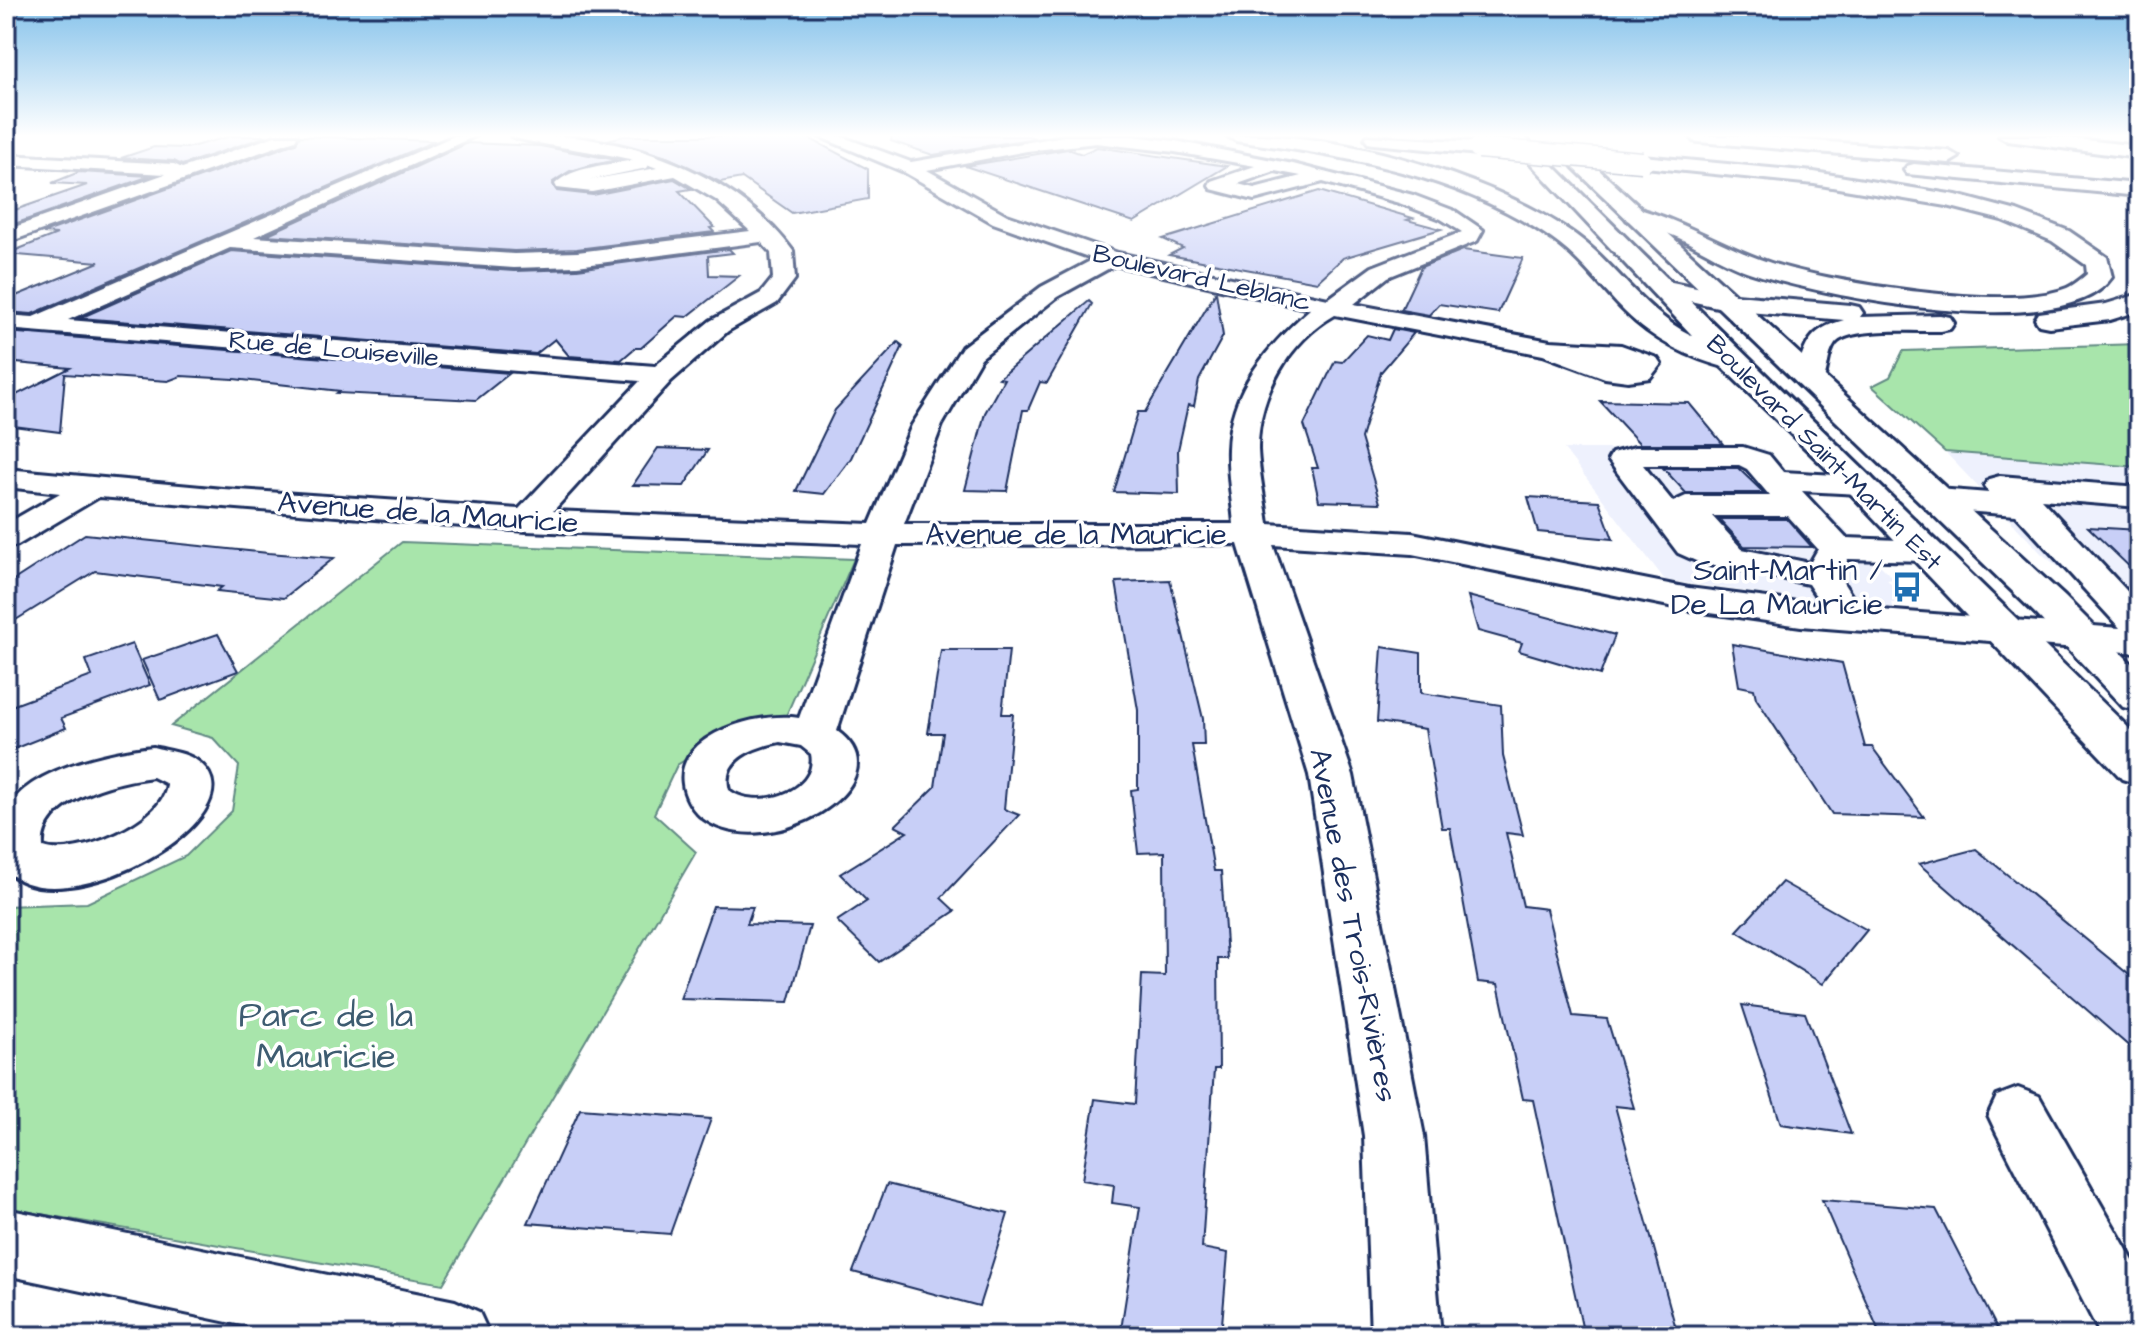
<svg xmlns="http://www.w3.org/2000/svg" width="2145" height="1342" viewBox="0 0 2145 1342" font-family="'Architects Daughter',sans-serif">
<rect width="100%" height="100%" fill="#fff"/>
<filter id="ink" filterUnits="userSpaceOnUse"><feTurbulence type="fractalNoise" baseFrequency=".0125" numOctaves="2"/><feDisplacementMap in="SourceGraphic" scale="16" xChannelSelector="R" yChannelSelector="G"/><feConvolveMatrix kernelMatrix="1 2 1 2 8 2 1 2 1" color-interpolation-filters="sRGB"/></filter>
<g filter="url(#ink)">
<g fill="#eef1fd">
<polygon points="1564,449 1764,449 1894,579 1887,580 1907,596 1900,603 1891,603 1893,608 1807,600 1665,580"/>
<polygon points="1945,452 2139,467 2139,632 2042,554"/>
</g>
<g fill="#a8e5ab" stroke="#628a84" stroke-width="2">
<polygon points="2139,344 2139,467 1945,452 1872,386 1890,377 1903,351"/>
<polygon points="402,542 854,559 786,716 738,728 677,765 654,814 696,852 443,1284 6,1208 6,906 87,903 186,856 232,811 239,766 213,738 171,726"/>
</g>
<g fill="#c8cff7" stroke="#1b2f5e" stroke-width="2">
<polygon points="231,136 267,136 182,165 174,161 121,158 154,147 187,148"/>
<polygon points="300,136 435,141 32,314 6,312 6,300 99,262 6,254 57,234 43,233 296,143"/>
<polygon points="624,136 805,136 868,169 868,199 792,213 742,178 720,182 667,157 607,140"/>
<polygon points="892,136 1028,136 1035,138 933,155 891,141"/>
<polygon points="468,143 540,146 617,160 570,171 553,182 557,191 593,195 674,179 691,189 679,191 714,227 710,228 714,232 577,249 514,251 266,235"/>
<polygon points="1097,147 1227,166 1134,222 965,166 1068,149 1082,154"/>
<polygon points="79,172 150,176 6,227 6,213 87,185 52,183"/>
<polygon points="1319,191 1413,218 1407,220 1441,229 1343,258 1317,282 1169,255 1183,248 1163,239"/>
<polygon points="729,249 733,253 708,256 709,275 739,276 687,317 677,316 641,348 635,348 621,360 569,356 555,339 536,354 80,318 231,251 514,271 577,269"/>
<polygon points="1463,250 1523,258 1498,313 1439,304 1429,315 1401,310 1421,267"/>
<polygon points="1216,292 1223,336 1199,380 1194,406 1188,405 1178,450 1179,494 1114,492 1138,412 1145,412"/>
<polygon points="1089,301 1092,304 1047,383 1040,382 1028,410 1023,410 1007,491 965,490 985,413 1004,379 999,378"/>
<polygon points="1393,329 1414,333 1381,372 1361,438 1380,503 1319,501 1312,468 1318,468 1304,425 1335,361 1342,362 1367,335 1388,340"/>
<polygon points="6,332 510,373 476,400 337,393 340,391 234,379 181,376 168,381 65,374 60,432 6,425 6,400 70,368 6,362"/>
<polygon points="898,342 903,346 851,458 824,494 796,491 835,410"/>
<polygon points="1600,401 1689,403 1723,444 1640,444"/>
<polygon points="658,448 708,450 684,486 633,485"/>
<polygon points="1663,468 1738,468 1764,493 1686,493"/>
<polygon points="1528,497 1599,501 1613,539 1538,532"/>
<polygon points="1719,519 1787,519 1812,547 1744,546"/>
<polygon points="2088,527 2139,530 2139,576"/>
<polygon points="85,534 268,553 334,558 284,598 217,591 222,587 95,571 6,626 6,585"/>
<polygon points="1170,580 1203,719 1204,745 1192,745 1214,871 1221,871 1227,959 1218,959 1219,1069 1214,1069 1202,1248 1228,1253 1221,1336 1120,1336 1140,1207 1112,1203 1114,1185 1082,1180 1095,1099 1135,1104 1142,975 1165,976 1164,852 1138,853 1131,790 1138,789 1138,710 1116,582"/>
<polygon points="1468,596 1615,635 1600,675 1519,651 1522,643 1478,631"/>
<polygon points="218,634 238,671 160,700 142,660"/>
<polygon points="132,644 150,685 61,718 66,728 6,752 6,708 92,676 86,660"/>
<polygon points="1732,644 1842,663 1865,747 1872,747 1924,817 1832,814 1756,698 1754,689 1739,686"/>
<polygon points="1382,647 1421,653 1421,693 1501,705 1503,756 1523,835 1506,833 1523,906 1546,909 1573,1016 1607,1019 1634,1108 1615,1106 1678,1336 1584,1336 1533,1100 1523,1099 1498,984 1478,982 1450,828 1442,828 1425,729 1377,722"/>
<polygon points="941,650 1009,650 1002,714 1013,714 1004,809 1019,815 941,898 955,911 879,962 837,921 867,901 840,874 907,832 895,826 935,787 943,733 928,733"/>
<polygon points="1976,849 2139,983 2139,1055 1919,864"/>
<polygon points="1782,882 1867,930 1823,984 1737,931"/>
<polygon points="713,906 753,907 747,924 810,926 789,1002 680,999"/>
<polygon points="1742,1005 1805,1013 1851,1134 1781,1124"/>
<polygon points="580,1109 711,1119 670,1234 528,1223"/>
<polygon points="887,1184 1008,1214 979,1306 853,1272"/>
<polygon points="1822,1200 1936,1209 2001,1336 1881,1336"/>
</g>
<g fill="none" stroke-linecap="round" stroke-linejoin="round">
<g stroke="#1b2f5e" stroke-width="6">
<g id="minor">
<polygon points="275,136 297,136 295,140 6,243 6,230 165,174 6,165 6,155 174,164 182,168"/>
<path d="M454,136h21l-221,101 260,17 63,-2 173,-21 -34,-31 -41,-24 -83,16 -35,-4 -2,-4c18,-18 54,-19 78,-24 -20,-6 -115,-18 -122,-24 98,-8 222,32 282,115l2,28 -18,24 -49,28 -57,50 -118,130 317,13 42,-99 50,-78 79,-60 53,-28 -101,-36 -89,-51 -86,-36h22l71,26 153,-26h68l43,5 118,23 120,31 42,16 28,19 -6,11 -89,36 -34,27 196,37 71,4 36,13 4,6 -11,14 -22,3 -23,-3 -62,-23 -208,-40c-46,26 -78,81 -77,135 1,24 7,50 10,74l144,9 277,55 133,17 -14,-21 -78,-17 -25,-2 -27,-12 -70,-93 4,-7 23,-6h108l26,8 14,17 88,5 5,7 -5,7 -11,3 -58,-3 44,47 80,3 12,3 5,7 -5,7 -12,3 -78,-2 -9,17 14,22 -5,8 -7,1 279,21 -104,-113 -78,-6 -11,-3 -5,-7 5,-7 11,-3 51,4 -5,-7 5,-7 11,-3 139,11v20l-98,-8 98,105v49l-338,-27 -112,-16 -277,-56 -139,-9 80,230 71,361 17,200h-70l-7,-200 -55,-361 -71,-231 -341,1 -60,186c73,52 -73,138 -137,85 -9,-8 -16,-21 -17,-32 -8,-51 79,-73 116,-66l63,-174 -336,-13 -427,-34 -81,48 -12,3v-24l54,-31 -54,-6v-18l217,20 296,20 121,-128 -634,-52v-14l27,2zM1096,143l79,9 80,14 -44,15 -2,4 2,4 43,11 69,-18 76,21 42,16 21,13 -90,35 -44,32 -210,-46 -111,-38 -80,-45 100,-19zM649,165l8,3 -68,12 58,-12zM1275,171l26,5 -47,12 -16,-4zM761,242l10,11 2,25 -12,15 -51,28 -55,45 -587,-46 162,-72 284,20 63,-2zM1115,265l195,44c-43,38 -80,80 -82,140 -1,25 4,50 6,75h-330l38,-99 39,-67 76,-61zM1643,465h96l8,4 23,27h-84l-13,6zM1712,516h76l30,33 -8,14 -68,-14zM780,742l21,4 10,8c8,39 -56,57 -82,36 -9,-31 25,-43 51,-48z"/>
<path d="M153,747c15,4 34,5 47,16 65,54 -142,168 -194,106 0,-16 -3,-35 0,-51 8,-47 108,-67 147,-71zM153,777l14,7c-2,38 -91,75 -124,63 -4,-47 74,-66 110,-70z"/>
<polygon points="2018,1088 2039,1096 2139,1271 2139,1336 2101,1336 1997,1134 1988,1115 1997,1096"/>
<polygon points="6,1209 455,1301 479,1312 490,1336 293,1336 6,1275"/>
</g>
</g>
<g stroke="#1b2f5e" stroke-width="6">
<g id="major">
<path d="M1505,136h19c202,203 410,401 615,602v46l-17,-5 -290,-305 -111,-108z"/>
<polygon points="1580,157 1587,159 2065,597 2139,671 2139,711 2123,707 2037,615 1573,167 1570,163 1573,159"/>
</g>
</g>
<g stroke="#1b2f5e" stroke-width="6">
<g id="highway">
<path d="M1227,136c101,-8 259,38 343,95 39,26 65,68 104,94 20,14 45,20 67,29l4,6 -4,6 -10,3c-40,-10 -77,-28 -106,-57 -24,-24 -44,-53 -73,-73 -93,-64 -206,-83 -316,-98z"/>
<polygon points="1367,136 1479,142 1488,148 1479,154 1374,144 1368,143 1365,139"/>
<polygon points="1691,136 1750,136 1949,151 1959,157 1949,163 1699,142 1693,141"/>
<polygon points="1999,136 2049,136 2139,146 2139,158 2008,141"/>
<path d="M1642,156l172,16 142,23 61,16 52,20 38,26 5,20c-47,69 -287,19 -357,-3 -27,-8 -51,-24 -76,-36 -17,-8 -35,-12 -52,-18l-3,-5 11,-7c48,12 89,40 136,55 62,20 237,49 296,25 7,-3 14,-9 20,-14l-1,-9 -34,-24 -50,-21 -55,-14 -133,-22 -179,-18 -3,-4 3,-4z"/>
<polygon points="1914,164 2139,184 2139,196 1907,174 1904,170 1907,166"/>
<path d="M1662,280l74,15 114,10 9,2 4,6 -3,4 80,-2 10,2 4,6 -4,6 -10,2c-22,1 -91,-5 -105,13 -9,12 -6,29 -14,41l-11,3 -11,-3 -4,-6c10,-33 12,-49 49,-59l-108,-9 -83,-18 -4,-5 4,-5z"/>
<polygon points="2139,294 2139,311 2110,320 2049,327 2039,325 2035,319 2039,313 2106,304"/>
</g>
</g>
<use href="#minor" fill="#fff" fill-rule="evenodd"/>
<use href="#major" fill="#fff" fill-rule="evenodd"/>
<use href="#highway" fill="#fff" fill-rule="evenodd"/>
<g stroke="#1b2f5e" stroke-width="23" stroke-linecap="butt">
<polyline id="highway-bridge" points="1479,148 1642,162"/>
</g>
<use href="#highway-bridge" stroke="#fff" stroke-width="20"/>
</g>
</g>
<linearGradient id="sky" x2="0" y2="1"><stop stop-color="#83c1ea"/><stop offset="0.42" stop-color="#fff"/><stop offset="1" stop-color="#fff" stop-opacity="0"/></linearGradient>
<rect width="2145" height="323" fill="url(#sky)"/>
<defs>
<g id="bus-bare" transform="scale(2.4)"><path d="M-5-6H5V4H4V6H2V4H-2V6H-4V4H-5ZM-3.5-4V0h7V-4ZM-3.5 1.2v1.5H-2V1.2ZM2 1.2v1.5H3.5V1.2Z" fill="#1f6fb2" stroke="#fff" stroke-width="2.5" paint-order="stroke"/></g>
</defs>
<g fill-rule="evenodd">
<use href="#bus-bare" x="1907" y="587"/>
</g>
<g text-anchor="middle" stroke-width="7" stroke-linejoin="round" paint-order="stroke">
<g font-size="26" fill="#1b2f5e" stroke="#fff">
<text transform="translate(1202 277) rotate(13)" y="9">Boulevard Leblanc</text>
<text transform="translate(334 348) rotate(5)" y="9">Rue de Louiseville</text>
<text transform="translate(1825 452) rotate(45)" y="9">Boulevard Saint-Martin Est</text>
</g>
<g font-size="30" fill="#1b2f5e" stroke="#fff">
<text transform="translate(428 512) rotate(4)" y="10">Avenue de la Mauricie</text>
<text x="1076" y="544">Avenue de la Mauricie</text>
<text transform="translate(1354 925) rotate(79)" y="10">Avenue des Trois-Rivières</text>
</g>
<g font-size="30" fill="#1b2f5e" stroke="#fff" text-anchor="end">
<text x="1883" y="580">Saint-Martin /<tspan x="1883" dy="34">De La Mauricie</tspan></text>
</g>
<g font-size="36" fill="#3e5c71" stroke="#fff">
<text x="326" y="1026">Parc de la<tspan x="326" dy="41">Mauricie</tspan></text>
</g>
</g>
<rect width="2145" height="1342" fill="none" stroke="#fff" stroke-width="32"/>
<rect x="16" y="16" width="2113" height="1310" fill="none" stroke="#1b2f5e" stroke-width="3" filter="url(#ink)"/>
</svg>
